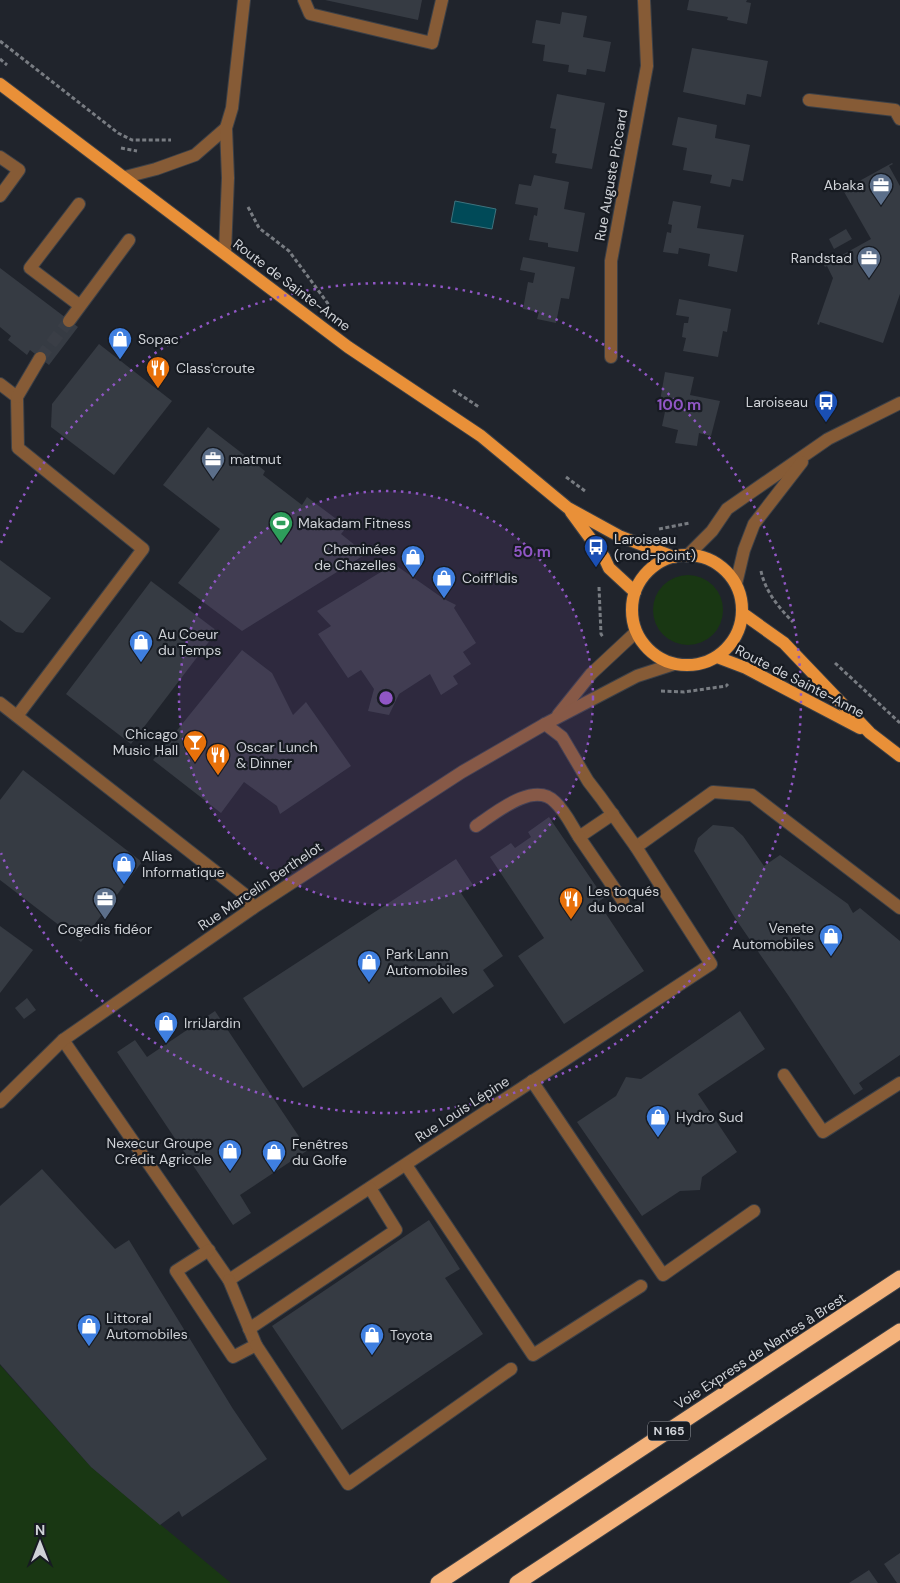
<svg xmlns="http://www.w3.org/2000/svg" width="900" height="1583" viewBox="0 0 900 1583" font-family="'DM Sans',sans-serif">
<rect width="100%" height="100%" fill="#20242c"/>
<g fill="#193713">
<circle cx="688" cy="610" r="35"/>
<polygon points="0,1365 91,1467 231,1583 0,1583"/>
</g>
<polygon fill="#004a58" stroke="#3e737e" points="455,201 496,209 492,229 451,222"/>
<g fill="#363b43">
<polygon points="325,0 422,0 418,20"/>
<polygon points="689,0 747,0 746,2 751,3 747,24 727,20 728,17 687,10"/>
<polygon points="562,12 587,16 583,37 611,42 605,72 587,69 586,75 568,72 569,65 543,61 545,45 532,43 536,20 560,24"/>
<polygon points="692,48 768,61 761,97 747,94 745,105 683,92"/>
<polygon points="557,94 605,103 592,169 555,163 557,154 552,153 556,129 550,128"/>
<polygon points="678,117 717,125 715,138 750,145 743,181 732,179 730,187 710,183 712,175 683,170 687,148 672,145"/>
<polygon points="892,163 893,164 889,166 900,186 900,294 883,343 820,322 819,325 817,324 833,278 827,266 825,267 824,265 871,239 843,190"/>
<polygon points="534,175 569,182 564,209 585,213 578,252 548,247 548,243 529,240 534,215 537,216 538,208 515,204 519,184 531,186"/>
<polygon points="673,201 701,206 697,228 744,235 737,272 708,266 710,254 679,248 678,254 663,252 667,232 671,233 672,225 668,224"/>
<polygon points="846,229 852,239 834,249 829,239"/>
<polygon points="523,257 575,267 569,299 561,298 556,323 537,319 539,312 523,309 528,282 533,283 535,273 520,270"/>
<polygon points="0,268 78,327 49,365 30,350 27,355 8,340 11,336 0,327"/>
<polygon points="679,299 731,309 727,332 723,331 718,357 683,351 686,338 682,337 684,323 688,323 689,317 676,315"/>
<polygon points="99,344 172,401 114,475 51,427 52,404"/>
<polygon points="665,372 694,377 690,395 720,401 711,436 699,433 697,446 675,443 678,430 662,426 667,402 660,401"/>
<polygon points="208,427 265,471 263,475 302,505 307,497 347,527 341,534 366,554 242,631 178,583 220,529 163,485"/>
<polygon points="0,560 51,598 23,633 16,632 0,620"/>
<polygon points="394,564 444,599 456,605 454,608 476,643 463,652 471,664 453,676 458,684 441,695 430,674 399,694 389,715 368,711 374,689 361,670 348,678 318,634 331,626 317,611"/>
<polygon points="151,581 217,631 131,744 66,694"/>
<polygon points="242,650 272,673 293,715 306,702 351,766 280,814 277,806 244,782 221,813 153,760"/>
<polygon points="23,770 142,862 81,942 0,880 0,800"/>
<polygon points="549,817 604,898 598,902 644,971 564,1024 518,956 544,938 490,857 511,843 515,848 531,837 528,832"/>
<polygon points="713,825 733,827 743,836 764,866 780,855 848,904 853,913 860,908 900,941 900,1055 859,1083 863,1089 854,1095 788,995 735,918 694,851 698,838"/>
<polygon points="456,859 473,885 461,893 503,956 483,970 494,986 453,1014 441,997 303,1088 243,998"/>
<polygon points="0,926 33,950 0,993"/>
<polygon points="27,998 36,1010 24,1019 15,1008"/>
<polygon points="215,1011 308,1150 240,1195 251,1213 233,1225 117,1052 135,1040 147,1057"/>
<polygon points="740,1011 765,1049 698,1094 737,1152 702,1177 700,1190 680,1191 642,1216 577,1122 616,1096 626,1077 641,1079"/>
<polygon points="42,1169 115,1249 129,1240 233,1409 267,1459 182,1517 179,1511 160,1525 91,1467 0,1364 0,1206"/>
<polygon points="429,1220 460,1269 445,1278 483,1334 342,1430 272,1326"/>
<polygon points="900,1553 900,1583 897,1583 884,1564"/>
<polygon points="869,1570 878,1583 849,1583"/>
</g>
<g fill="none" stroke-linecap="round" stroke-linejoin="round">
<polyline stroke="#3a3e46" stroke-width="12" stroke-dasharray="12 6" stroke-linecap="butt" points="40,358 69,321"/>
<g stroke="#3c4047" stroke-width="14">
<g id="minor">
<polyline points="304,0 310,14 432,43 442,0"/>
<polyline points="809,100 895,110 900,119"/>
<polyline points="0,157 19,170 0,196"/>
<polyline points="125,177 156,169 195,155 226,128"/>
<polyline points="79,204 30,268 79,305"/>
<polyline points="225,252 228,178 226,128 232,108 244,0"/>
<polyline points="69,321 129,240"/>
<polyline points="611,357 611,261 647,66 644,0"/>
<polyline points="0,384 17,397 18,448 143,549 17,716"/>
<polyline points="17,397 40,358"/>
<polyline points="687,556 712,531 727,509 828,439 900,403"/>
<polyline points="736,584 744,550 754,524 802,462"/>
<polyline points="0,703 244,894 253,908"/>
<polyline points="558,715 591,674 636,632"/>
<path d="M476,826c18,-12 58,-46 79,-24 10,9 17,24 24,35l34,-23"/>
<polyline points="579,837 623,901"/>
<polyline points="636,847 713,792 752,795 900,908"/>
<polyline points="63,1040 229,1280 711,964 636,847 601,798 588,781 562,737 545,724"/>
<polyline points="784,1075 823,1132 900,1083"/>
<polyline points="532,1081 663,1275 754,1211"/>
<polyline points="0,1102 63,1040 253,908 462,772 545,724 637,676 674,664"/>
<polyline points="406,1165 533,1355 641,1286"/>
<polyline points="209,1250 176,1271 233,1357 256,1345 229,1280"/>
<polyline points="249,1329 396,1230 370,1188"/>
<polyline points="256,1345 348,1484 511,1369"/>
</g>
</g>
<g stroke="#3c4047" stroke-width="14">
<g id="major">
<polyline points="0,84 348,347 481,436 568,508 619,536 674,557"/>
<polyline points="571,512 604,557 609,568 635,592"/>
<circle cx="687" cy="610" r="55"/>
<polyline points="742,613 784,643 870,733 900,756"/>
<polyline points="717,657 746,668 860,728"/>
</g>
</g>
<g stroke="#3c4047" stroke-width="17">
<g id="highway">
<polyline points="438,1583 900,1278"/>
<polyline points="517,1583 900,1331"/>
</g>
</g>
<g stroke="#787c82" stroke-width="3" stroke-dasharray="4 2.5" stroke-linecap="butt">
<polyline points="0,41 118,133 132,140 171,140"/>
<polyline points="0,59 7,65"/>
<polyline points="121,148 137,151"/>
<polyline points="248,207 259,228 289,251 329,305"/>
<polyline points="453,390 479,407"/>
<polyline points="566,477 585,491"/>
<polyline points="659,529 690,523"/>
<path d="M761,571c4,20 18,37 32,51"/>
<polyline points="599,587 601,634 603,637"/>
<polyline points="835,663 900,723"/>
<polyline points="661,691 684,692 726,686 728,684"/>
</g>
<use href="#minor" stroke="#865b36" stroke-width="12"/>
<use href="#major" stroke="#e99038" stroke-width="12"/>
<use href="#highway" stroke="#f4b37c" stroke-width="15"/>
</g>
<circle cx="386" cy="698" r="207" fill="#9056c5" fill-opacity=".12"/>
<g fill="none" stroke="#9056c5" stroke-width="2.5" stroke-dasharray="2.5 5">
<circle cx="386" cy="698" r="207"/>
<path d="M1 543A415 415 0 1 1 1 853"/>
</g>
<defs>
<g id="office-pin" transform="scale(1.25)"><path d="M0 17L-7.5 6A9.5 9.5 0 1 1 7.5 6Z" fill="#5c6f8a" stroke="#171b22"/><path d="M-6-3h4V-5.5h4V-3h4V5H-6ZM-1-4.5V-3h2v-1.5ZM-6 0V1H6V0Z" fill="#fff"/></g>
<g id="shop-pin" transform="scale(1.25)"><path d="M0 17L-7.5 6A9.5 9.5 0 1 1 7.5 6Z" fill="#3f7fe0" stroke="#171b22"/><path d="M-5-2.5h2.3a2.7 3.5 0 0 1 5.4 0H5L5.5 6h-11ZM-1.5-2.5h3a1.5 2.3 0 0 0-3 0Z" fill="#fff"/></g>
<g id="restaurant-pin" transform="scale(1.25)"><path d="M0 17L-7.5 6A9.5 9.5 0 1 1 7.5 6Z" fill="#e8710a" stroke="#171b22"/><path d="M-5-6h1v4h1v-4h1v4h1v-4h1v5L-1.5 .5V6h-2V.5L-5-1ZM5-6V6H3V1.5H1.5Q1.5-4 5-6Z" fill="#fff"/></g>
<g id="bus-pin" transform="scale(1.25)"><path d="M0 17L-7.5 6A9.5 9.5 0 1 1 7.5 6Z" fill="#1a4fb4" stroke="#171b22"/><path d="M-5-6H5V4H4V6H2V4H-2V6H-4V4H-5ZM-3.5-4V0h7V-4ZM-3.5 1.2v1.5H-2V1.2ZM2 1.2v1.5H3.5V1.2Z" fill="#fff"/></g>
<g id="stadium-pin" transform="scale(1.25)"><path d="M0 17L-7.5 6A9.5 9.5 0 1 1 7.5 6Z" fill="#2e9e5b" stroke="#171b22"/><path d="M0-5a6.5 5 0 1 0 0 10a6.5 5 0 1 0 0-10ZM-3.5-1.8h7v3.6h-7Z" fill="#fff"/></g>
<g id="bar-pin" transform="scale(1.25)"><path d="M0 17L-7.5 6A9.5 9.5 0 1 1 7.5 6Z" fill="#e8710a" stroke="#171b22"/><path d="M-6-5H6L.8 .8V4.5H3.5V6h-7V4.5H-.8V.8Z" fill="#fff"/></g>
</defs>
<g fill-rule="evenodd">
<use href="#office-pin" x="881" y="185"/>
<use href="#office-pin" x="869" y="258"/>
<use href="#shop-pin" x="120" y="339"/>
<use href="#restaurant-pin" x="158" y="368"/>
<use href="#bus-pin" x="826" y="402"/>
<use href="#office-pin" x="213" y="459"/>
<use href="#stadium-pin" x="281" y="523"/>
<use href="#bus-pin" x="596" y="547"/>
<use href="#shop-pin" x="413" y="557"/>
<use href="#shop-pin" x="444" y="578"/>
<use href="#shop-pin" x="141" y="642"/>
<use href="#bar-pin" x="195" y="742"/>
<use href="#restaurant-pin" x="218" y="755"/>
<use href="#shop-pin" x="124" y="864"/>
<use href="#office-pin" x="105" y="899"/>
<use href="#restaurant-pin" x="571" y="899"/>
<use href="#shop-pin" x="831" y="936"/>
<use href="#shop-pin" x="369" y="962"/>
<use href="#shop-pin" x="166" y="1023"/>
<use href="#shop-pin" x="658" y="1117"/>
<use href="#shop-pin" x="230" y="1151"/>
<use href="#shop-pin" x="274" y="1152"/>
<use href="#shop-pin" x="89" y="1326"/>
<use href="#shop-pin" x="372" y="1335"/>
</g>
<g text-anchor="middle" stroke-width="4.5" stroke-linejoin="round" paint-order="stroke">
<rect fill="#171b22" stroke="#989ba1" stroke-width="1" x="648" y="1421.5" width="42" height="19" rx="4"/>
<g font-size="12" font-weight="bold" fill="#cfd2d7">
<text x="669" y="1435">N 165</text>
</g>
<g font-size="14" fill="#cfd2d7" stroke="#171b22">
<text transform="translate(611 175) rotate(-80)" y="5">Rue Auguste Piccard</text>
<text transform="translate(292 285) rotate(37)" y="5">Route de Sainte-Anne</text>
<text transform="translate(800 681) rotate(27)" y="5">Route de Sainte-Anne</text>
<text transform="translate(260 886) rotate(-34)" y="5">Rue Marcelin Berthelot</text>
<text transform="translate(462 1109) rotate(-33)" y="5">Rue Louis Lépine</text>
<text transform="translate(760 1351) rotate(-33)" y="5">Voie Express de Nantes à Brest</text>
</g>
<g font-size="14" fill="#cfd2d7" stroke="#171b22" text-anchor="start">
<text x="864" y="190" text-anchor="end">Abaka</text>
<text x="852" y="263" text-anchor="end">Randstad</text>
<text x="138" y="344">Sopac</text>
<text x="176" y="373">Class'croute</text>
<text x="808" y="407" text-anchor="end">Laroiseau</text>
<text x="230" y="464">matmut</text>
<text x="298" y="528">Makadam Fitness</text>
<text x="614" y="544">Laroiseau<tspan x="614" dy="16">(rond-point)</tspan></text>
<text x="396" y="554" text-anchor="end">Cheminées<tspan x="396" dy="16">de Chazelles</tspan></text>
<text x="462" y="583">Coiff'Idis</text>
<text x="158" y="639">Au Coeur<tspan x="158" dy="16">du Temps</tspan></text>
<text x="178" y="739" text-anchor="end">Chicago<tspan x="178" dy="16">Music Hall</tspan></text>
<text x="236" y="752">Oscar Lunch<tspan x="236" dy="16">&amp; Dinner</tspan></text>
<text x="142" y="861">Alias<tspan x="142" dy="16">Informatique</tspan></text>
<text x="588" y="896">Les toqués<tspan x="588" dy="16">du bocal</tspan></text>
<text x="814" y="933" text-anchor="end">Venete<tspan x="814" dy="16">Automobiles</tspan></text>
<text x="105" y="934" text-anchor="middle">Cogedis fidéor</text>
<text x="386" y="959">Park Lann<tspan x="386" dy="16">Automobiles</tspan></text>
<text x="184" y="1028">IrriJardin</text>
<text x="676" y="1122">Hydro Sud</text>
<text x="212" y="1148" text-anchor="end">Nexecur Groupe<tspan x="212" dy="16">Crédit Agricole</tspan></text>
<text x="292" y="1149">Fenêtres<tspan x="292" dy="16">du Golfe</tspan></text>
<text x="106" y="1323">Littoral<tspan x="106" dy="16">Automobiles</tspan></text>
<text x="390" y="1340">Toyota</text>
</g>
</g>
<circle cx="386" cy="698" r="8" fill="#9056c5" stroke="#171b22" stroke-width="2.5"/>
<g font-size="15" text-anchor="middle" font-weight="bold" fill="#9056c5" stroke="#171b22" stroke-width="4.5" stroke-linejoin="round" paint-order="stroke">
<text x="679" y="410">100 m</text>
<text x="532" y="557">50 m</text>
</g>
<g transform="translate(40 1543)" stroke="#171b22" stroke-width="4" paint-order="stroke">
<path d="M0-4L9 19L0 12L-9 19Z" fill="#cfd2d7"/>
<text y="-8" font-size="14" font-weight="bold" text-anchor="middle" fill="#cfd2d7">N</text>
</g>
</svg>
